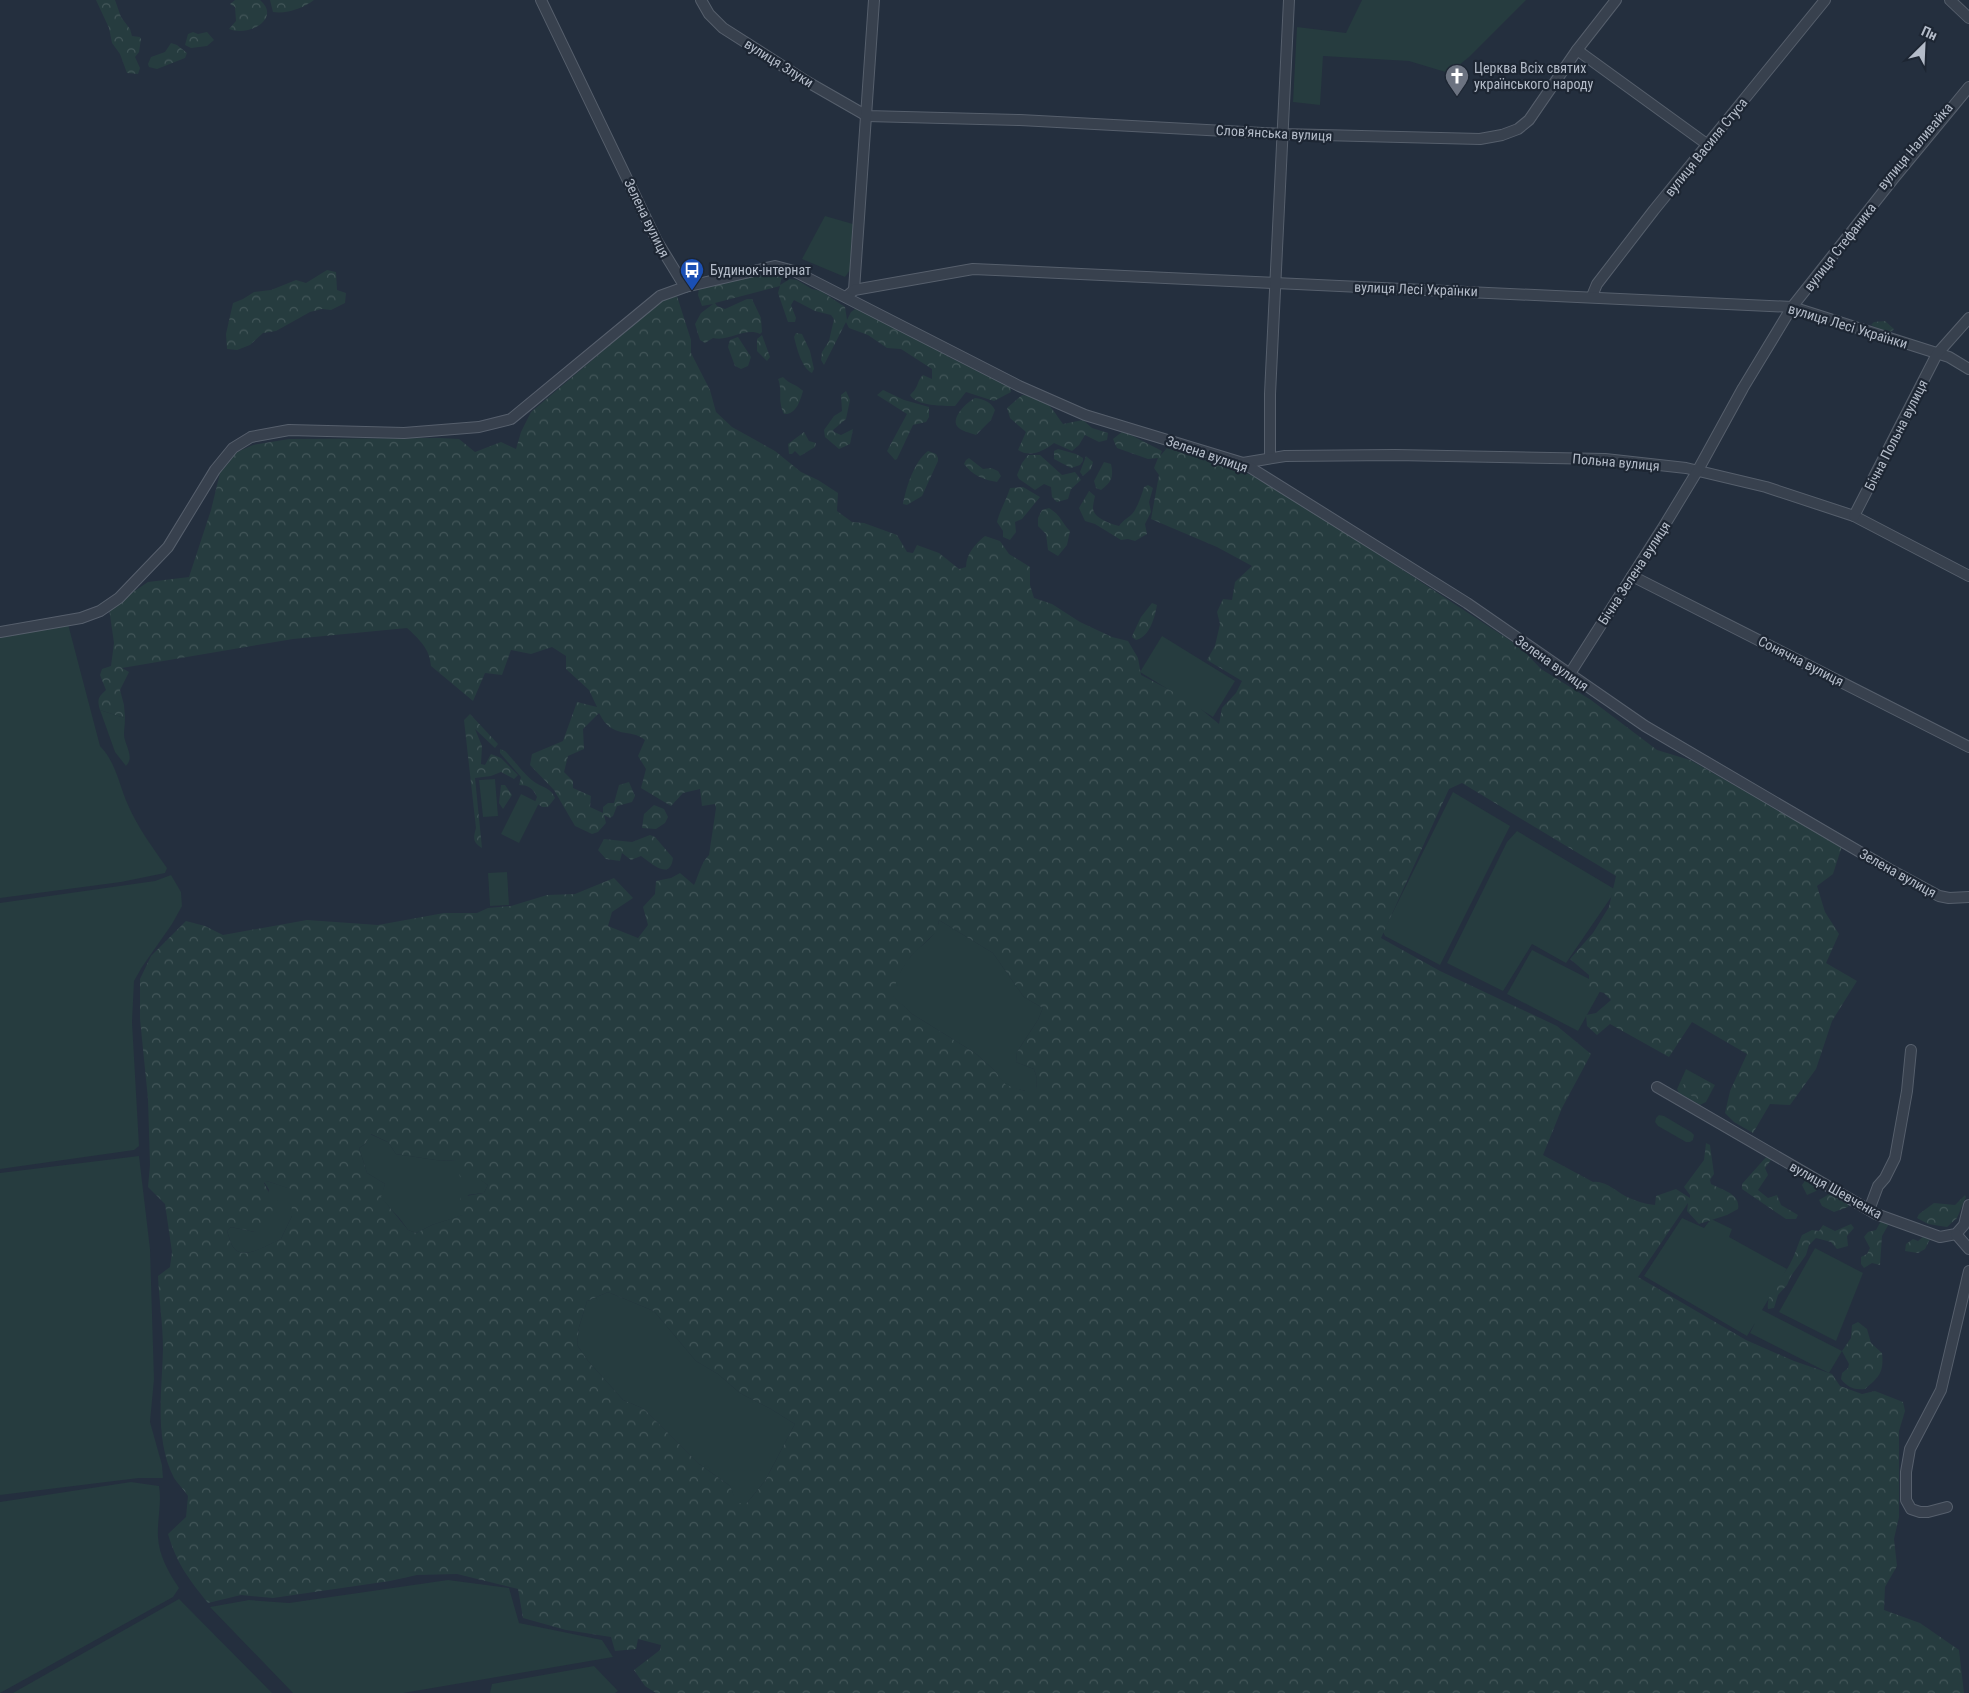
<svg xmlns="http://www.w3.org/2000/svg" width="1969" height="1693" viewBox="0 0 1969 1693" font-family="'Roboto Condensed',sans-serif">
<defs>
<pattern id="forest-crowns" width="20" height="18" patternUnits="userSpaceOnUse" patternTransform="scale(1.25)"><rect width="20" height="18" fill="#263c3f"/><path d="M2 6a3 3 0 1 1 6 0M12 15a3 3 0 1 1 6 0" fill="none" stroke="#435659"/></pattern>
</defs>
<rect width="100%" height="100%" fill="#242f3e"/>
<g fill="#263c3f">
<polygon points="1362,0 1526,0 1469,57 1449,73 1409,61 1323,56 1320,105 1293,102 1297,27 1346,33"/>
<polygon points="825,216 853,224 850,270 845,277 802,259"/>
<path d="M68,624l32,122c16,16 19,39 28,59 10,23 25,43 39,63l-2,5 -44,9 -121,16v-262z"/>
<polygon points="1162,636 1235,681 1213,717 1140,672"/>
<path d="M100,710l25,8c0,6 -1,12 -1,17 1,11 11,22 2,31l-11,-14z"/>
<polygon points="495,779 498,816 483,817 479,780"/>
<polygon points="1453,792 1510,826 1440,965 1385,936 1383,932"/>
<polygon points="521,794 539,803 519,843 501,834"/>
<polygon points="1517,831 1616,890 1566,963 1532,944 1503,991 1447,963 1507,842"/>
<polygon points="507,872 509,905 490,906 488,873"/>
<polygon points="171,875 181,892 182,906 172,924 142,967 134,981 132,1022 139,1146 134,1150 0,1169 0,903 155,881"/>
<path d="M939,920l54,33 31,44 19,11 -5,12 -21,32 -1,10 18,7 3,9 -1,13h-11l-19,-5 -12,-16 -19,-17 -63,-39 -22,-20c6,-13 11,-27 21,-38 11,-13 25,-17 28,-36z"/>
<polygon points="1532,950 1603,986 1578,1031 1507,994"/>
<polygon points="1686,1069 1715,1085 1706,1102 1700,1105 1679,1093 1677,1089"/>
<polygon points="1659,1115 1664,1116 1691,1132 1694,1135 1693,1140 1690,1142 1686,1142 1658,1126 1655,1122 1656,1118"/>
<polygon points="370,1134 388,1142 396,1154 436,1160 457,1161 488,1185 484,1193 468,1195 464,1215 432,1225 416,1233 408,1230 400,1219 380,1197 385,1184 367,1173 359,1148 365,1144"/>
<polygon points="139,1156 150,1249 154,1379 150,1422 162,1465 163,1478 139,1478 0,1495 0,1173"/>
<path d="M267,1181l25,8v27l-11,23c-12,5 -38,23 -48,8 -3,-4 -4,-11 -6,-16l4,-4 24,5 14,-42 -5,-8z"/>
<polygon points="1682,1218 1704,1228 1711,1219 1732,1229 1729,1237 1787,1269 1762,1310 1842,1351 1829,1373 1750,1333 1755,1323 1747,1336 1644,1276"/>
<polygon points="1815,1248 1863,1273 1836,1341 1779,1312"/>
<polygon points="608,1292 654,1311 696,1361 718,1374 740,1393 771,1409 795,1424 765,1481 747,1503 736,1503 730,1486 699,1464 644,1409 623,1400 588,1361 577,1345 579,1327 587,1301"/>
<path d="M131,1482l28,4c3,17 -2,34 -1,51 1,19 11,36 21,51l-6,9 -173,96v-191z"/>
<polygon points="448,1580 509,1588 519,1623 602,1640 613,1657 403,1693 293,1693 210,1607 249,1600 289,1603"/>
<polygon points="179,1599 272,1693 13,1693"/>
<polygon points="594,1666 618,1691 615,1693 490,1693 492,1684"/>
</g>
<g fill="url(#forest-crowns)" fill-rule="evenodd">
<polygon points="96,0 115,0 121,17 130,29 132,36 140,37 141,39 139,52 135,57 140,68 138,74 127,73 120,54 112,43 109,28"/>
<path d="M235,0h25c22,19 -12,37 -31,29l7,-8 -1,-14 -5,-3z"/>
<path d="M270,0h44c-10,8 -27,14 -41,12z"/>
<polygon points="193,32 198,34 207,32 214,40 207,46 191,48 185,45 188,34"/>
<polygon points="171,43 177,45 187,53 185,58 157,69 149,67 148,64 151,57 165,52"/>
<polygon points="327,270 336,272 337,290 346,293 345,303 331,310 322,309 310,312 276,331 263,333 250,345 237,350 227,349 226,334 233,303 243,299 254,292 271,290 296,280 306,283"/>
<path d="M777,270l5,6 -2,9 10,-6 7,1 15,9 9,2 24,16 2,13 4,-8 7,-5 18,7 73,43 61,30 1,5 -17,9 -28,-9 -11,14c-11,0 -39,0 -45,-11 10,-9 6,-13 13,-20l9,4v-10l-31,-20 -14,-1 -19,-13 -19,-7 -3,-6 -22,43 -3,-5 1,-8 7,-11 5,-22 -3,-4 -16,-4 -21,-11 -3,5 5,13 -1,4h-7l-10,-29 2,-7 -65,17 2,3 8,3 22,-10h5l9,19 1,14 -2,2c-15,-7 -31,8 -47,4l-8,5 -5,-3 -5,-16 6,-11 12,-9 -11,2 -4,-11 1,-7z"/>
<path d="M677,296l14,44v13l19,37 6,22 16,15 43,24 26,21 17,8 20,13 -1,18 15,11 12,1 33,12 10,17 6,1 4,-8 22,8 20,16 7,-2c0,-13 9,-23 19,-31l15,5 9,13 21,13v18l4,13 18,6 28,18 32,15 16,4 10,17 3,17 50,26 28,23 3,-16 14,-15 6,-12 -35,-21 8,-14 5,-22 -3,-12 6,-13 9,1 3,-18 17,-16 -35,-19 -66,-28 8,-44 -5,-7 4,-10 -10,1 -31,-11 -4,-9 10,-8 39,20 -2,5 7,-8 84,27 97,59 172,113 21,22 50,31 66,50 33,10 152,86 -9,28 -16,12 8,26 14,22 -13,29 31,18 -25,40 -16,48 -26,36 -20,-1 -17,29 -19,-11 -9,-9 5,-22 17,-37 -55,-32 -23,35 -59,-33 -13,11 -10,-9 -1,-11 10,-2 15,-13 -7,-7 -15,-4v-14l-19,-16 23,-26 16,-26 7,-31 -154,-93 -13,6 -68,149 59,33 117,55 34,28 -29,54 -19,47 50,27c12,-2 24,10 34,15 9,4 18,7 28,8l1,-9 20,-7 14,9v-3l-6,-8 20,-27 2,-17 4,2 4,29 -4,6 1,4c11,6 30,10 27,25l-11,6 -28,9 -12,-13 1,-8 -50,74 108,63 48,21 38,13 8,12 22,8 13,-3 28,11 2,9 -6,20v86l-5,22 3,27 -12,21 -1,23 36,13 39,27 5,43h-1308l-11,-7 -11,-16 26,-20 1,-5 -23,-6 -2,10 -21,2 -4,-14 -45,-7 -43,-12 -5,-29 -61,-15 -40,1 -27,6 -117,17 -32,-3 -33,8c-20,-25 -31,-39 -40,-69l18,-17 2,-21c-4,-6 -10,-12 -14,-18 -20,-39 -12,-87 -11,-129 0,-24 -4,-49 -5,-73l12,-9 2,-15 -7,-48 -17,-17 2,-22 -2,-66 -8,-80v-40l11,-23 35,-35 19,5 18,9 84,-15 71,5 66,-12h33l11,-5 23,-2 36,-11 28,-1 39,-16 19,20 -21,14 -4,14 30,12 10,-13 -5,-18 12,-13 1,-13 15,-3 9,-5 14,12c5,-10 7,-23 15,-30l7,-47 -1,-4 -13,2 -2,-17 -17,4 -12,13 -30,-18 5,-19 -8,-13 7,-16c-14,-12 -33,0 -46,-27l-16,16 1,20 -16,7 -4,16 9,9v7l18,8 -1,11 13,6v-6l5,-4h6l5,-18 10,-3 6,14 -3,6 -15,4 -4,10 -3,2 -6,-3 2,8 -8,9 -6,2 -17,-8 -21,-36 -24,-25 2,-11 31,-13 14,-39 20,5 -8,-17 -23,-21v-13l-14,-9 -21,7 -20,-4 -9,25 -17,-2 -12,28 -42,-35c-1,-17 -12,-27 -24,-38l-114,11 -171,29 7,4 -9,18 4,15 1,13 -25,-8c-3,-10 -2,-13 6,-20l-6,-15 2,-6 9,-3 3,-23 -5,-35 39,-26 41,-5 22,-67 9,-37 17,-21 16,-7 36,-6 150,-1 20,1 16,13 26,-10 15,7 5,-17 10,-20 131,-111zM939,920l54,33 31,44 19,11 -5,12 -21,32 -1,10 18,7 3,9 -1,12 -11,1 -19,-6 -12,-15 -19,-17 -63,-39 -21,-20 11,-25 9,-13 26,-25zM371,1134l17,8 8,12 40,6 21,1 3,16 13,7 8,-4 7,5 -4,8 -24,4 3,18 -31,10 -16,8 -8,-3 -27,-33 4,-13 -18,-11 -8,-25 6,-4zM267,1181l24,8 1,27 -11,23c-13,5 -38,23 -48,8 -3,-4 -4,-11 -6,-16l4,-4 24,5 11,-4 4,-6 4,-19 -10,-20zM608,1292l46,19 42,50 22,13 22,19 31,16 24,15 -30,57 -18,22h-10l-7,-17 -31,-22 -55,-55 -21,-9 -35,-39 -11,-16 2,-18 8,-26z"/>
<polygon points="1885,321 1894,329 1892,331 1887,333 1871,325 1874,322"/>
<path d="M796,333l6,1 8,17 4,18 -2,4c-11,-6 -15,-25 -18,-36z"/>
<polygon points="762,335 770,357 767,361 757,351 757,339"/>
<polygon points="738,337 751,357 748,366 741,369 735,366 728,347 730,340"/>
<path d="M783,377c6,7 13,7 20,14 -3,10 -7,24 -19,23 -7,-15 -1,-22 -6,-35z"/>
<polygon points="883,390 904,400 929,407 929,417 926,422 913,425 897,459 895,460 887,451 907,414 877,395"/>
<polygon points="846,391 850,400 846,419 833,430 834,432 841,435 853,429 850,444 839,449 825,437 824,430 834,416 842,411 841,395"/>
<path d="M1022,395c26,4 26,8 41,29l20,-4 9,8 16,5 -1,7 -8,2 -14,-7 -6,10 -7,6 -18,-8c-10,8 -24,15 -36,7l8,-18 -16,-14 -3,-10z"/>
<path d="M975,398c9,1 16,4 20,12l-4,10 -15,15c-5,-2 -16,-4 -19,-9 -6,-9 11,-25 18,-28z"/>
<polygon points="804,432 809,441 816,443 815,447 800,456 795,451 792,454 789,454 788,444"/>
<polygon points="1058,449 1076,454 1083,458 1083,461 1080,465 1071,468 1054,459 1054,451"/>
<path d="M928,451l8,3 2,4v3l-16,35 -15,9 -4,-1c3,-17 11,-42 25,-53z"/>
<polygon points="1028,455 1040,455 1062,475 1075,472 1081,480 1071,489 1068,499 1057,502 1052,497 1051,487 1044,484 1035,490 1019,479 1017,475 1022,463"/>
<polygon points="1086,456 1093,462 1091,469 1083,476 1080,472"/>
<path d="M969,458l14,11 8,-1 7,3 3,5 -4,6c-13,-2 -25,-7 -33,-18l2,-4z"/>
<path d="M1104,462l7,2c3,14 0,18 -10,26l-5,-2 -2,-7z"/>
<path d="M1148,485l5,3 -4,14 2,10 -6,12 2,10 -12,7 -7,-2 -7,1 -26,-16 -10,-3 -6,-13 10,-17 6,5c-1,4 -2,9 -2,12 0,10 18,16 26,18 5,-7 8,-7 13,-12 5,-5 10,-20 12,-27z"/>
<path d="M1023,487l17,10 -18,22 -7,3 1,10 -6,8 -7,-3v-6l-6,-9c3,-12 9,-21 13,-34z"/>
<path d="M1049,508c12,7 12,14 21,23l-3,14 -9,11 -10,-6 -2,-16 -8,-8v-8l4,-8z"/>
<path d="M1152,603l5,2c-2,11 -7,32 -21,35l-4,-3 1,-3 8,-17z"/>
<path d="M470,714l28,30 -3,4 -20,-19 7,17 -1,18 4,1 6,-11 10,4 17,17 -4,4 -13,-7 -10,4 -16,2 7,70c-9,-6 -9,-9 -6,-20l-12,-108z"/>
<path d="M500,749l5,2c9,9 21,26 31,32 8,5 15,5 19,15l-7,9h-6l-7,-5 2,-5c-4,-9 -9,-12 -18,-12l2,-8 -21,-24z"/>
<polygon points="501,785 505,785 512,795 503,809 499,803"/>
<polygon points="654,805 664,809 668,817 665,823 656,829 642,828 644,814"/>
<path d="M650,835l5,2 18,21c-3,24 -23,4 -32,-2l-10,4 -9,-7 -2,8 -14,-2 -8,-9 6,-11 28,3z"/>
<polygon points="1704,1081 1711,1085 1707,1098 1701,1101 1681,1090 1681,1086 1684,1084 1698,1088"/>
<polygon points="1767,1156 1771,1160 1765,1168 1768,1175 1758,1190 1768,1198 1777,1195 1781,1205 1798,1215 1796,1219 1786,1219 1742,1189 1742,1184"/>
<polygon points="1807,1178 1818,1187 1816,1191 1807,1195 1802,1185"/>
<polygon points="1831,1193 1849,1204 1848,1207 1834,1212 1822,1206 1819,1200"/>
<polygon points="1965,1195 1966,1197 1957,1218 1947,1227 1928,1224 1917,1218 1919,1214 1934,1203 1955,1205"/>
<polygon points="1881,1221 1890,1222 1882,1236 1880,1265 1872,1263 1864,1268 1861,1264 1861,1257 1867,1254 1870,1248 1864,1237 1868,1232 1876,1230"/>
<path d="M1851,1224l3,4 -7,8 1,10 -11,3 -6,-7 -15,-4 -7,7 -3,10 -15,21 -4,9 -9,10 -4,13 -6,1c-3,-15 15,-32 22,-45 5,-9 8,-20 12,-29l10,-5 7,1 4,-6 12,6z"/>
<polygon points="1925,1235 1931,1237 1925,1249 1918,1253 1905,1251 1906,1244 1913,1239 1918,1241"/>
<path d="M1858,1322l9,7 4,14 11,10c2,20 -3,24 -17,36 -10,1 -17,-1 -24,-10l1,-6 6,-5 1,-4 -7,-13 9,-13 1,-13z"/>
</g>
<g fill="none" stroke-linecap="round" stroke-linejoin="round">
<g stroke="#565f6c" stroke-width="12">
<g id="minor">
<polyline points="541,0 657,241 685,287"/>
<polyline points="701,0 709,14 723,28 806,81 867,116 1020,120 1282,134 1480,139 1502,135 1518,129 1529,120 1577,50 1616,0"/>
<polyline points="1950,0 1969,18"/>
<polyline points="1577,50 1708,145"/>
<polyline points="854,290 874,0"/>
<polyline points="1592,296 1597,284 1654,210 1825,0"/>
<polyline points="846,297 854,290 973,269 1792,307 1949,357 1969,369"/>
<polyline points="1270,457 1270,394 1289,0"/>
<polyline points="1243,463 1285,456 1395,455 1605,459 1686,468 1766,487 1854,516 1969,576"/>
<polyline points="1854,516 1937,354 1969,318"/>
<polyline points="1632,576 1969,747"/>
<polyline points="0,632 81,618 100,611 119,598 168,547 215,470 233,448 251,437 289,430 404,433 479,427 511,419 660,296 685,287 775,266 794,271 1019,386 1085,415 1243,463 1467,603 1645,726 1889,869 1939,896 1949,898 1969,897"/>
<polyline points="1569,675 1664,526 1698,470 1743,388 1792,307 1894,178 1969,87"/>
<polyline points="1657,1087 1876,1214 1940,1237 1956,1234 1964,1225 1969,1205"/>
<polyline points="1869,1210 1878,1186 1885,1178 1895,1158 1907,1091 1911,1050"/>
<polyline points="1956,1234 1969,1249"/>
<polyline points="1947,1507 1928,1512 1920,1512 1911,1509 1906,1500 1906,1472 1910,1449 1941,1390 1969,1271"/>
</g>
</g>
<use href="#minor" stroke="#38414e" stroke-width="10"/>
</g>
<defs>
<g id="church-pin" transform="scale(1.25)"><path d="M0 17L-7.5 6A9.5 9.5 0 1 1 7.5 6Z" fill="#6b7280" stroke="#1d2633"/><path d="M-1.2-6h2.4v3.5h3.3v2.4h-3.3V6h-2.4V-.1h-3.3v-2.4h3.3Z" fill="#fff"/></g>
<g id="bus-pin" transform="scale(1.25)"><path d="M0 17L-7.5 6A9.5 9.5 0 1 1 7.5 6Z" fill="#1a4fb4" stroke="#1d2633"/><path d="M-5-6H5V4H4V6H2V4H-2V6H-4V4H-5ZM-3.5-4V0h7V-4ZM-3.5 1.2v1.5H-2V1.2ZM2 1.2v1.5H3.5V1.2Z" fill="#fff"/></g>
</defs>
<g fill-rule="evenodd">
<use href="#church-pin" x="1457" y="76"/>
<use href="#bus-pin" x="692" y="270"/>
</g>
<g text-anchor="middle" stroke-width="4.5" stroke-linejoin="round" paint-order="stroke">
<g font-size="14" fill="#b4bcc9" stroke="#1d2633">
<text transform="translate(779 63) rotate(32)" y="5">вулиця Злуки</text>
<text transform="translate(1274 133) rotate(3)" y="5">Словʼянська вулиця</text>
<text transform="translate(1915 146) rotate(-50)" y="5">вулиця Наливайка</text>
<text transform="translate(1706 147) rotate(-51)" y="5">вулиця Василя Стуса</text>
<text transform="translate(647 218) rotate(64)" y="5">Зелена вулиця</text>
<text transform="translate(1840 247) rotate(-52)" y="5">вулиця Стефаника</text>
<text transform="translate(1416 289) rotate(2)" y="5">вулиця Лесі Українки</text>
<text transform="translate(1848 326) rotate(17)" y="5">вулиця Лесі Українки</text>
<text transform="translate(1896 435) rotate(-63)" y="5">Бічна Польна вулиця</text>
<text transform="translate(1207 454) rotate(19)" y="5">Зелена вулиця</text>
<text transform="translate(1616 462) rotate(5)" y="5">Польна вулиця</text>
<text transform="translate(1634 573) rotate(-57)" y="5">Бічна Зелена вулиця</text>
<text transform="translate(1801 661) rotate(27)" y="5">Сонячна вулиця</text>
<text transform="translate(1552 663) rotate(35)" y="5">Зелена вулиця</text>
<text transform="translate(1898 873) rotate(29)" y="5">Зелена вулиця</text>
<text transform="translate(1836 1190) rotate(29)" y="5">вулиця Шевченка</text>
</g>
<g font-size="14" fill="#b4bcc9" stroke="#1d2633" text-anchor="start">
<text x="1474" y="73">Церква Всіх святих<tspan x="1474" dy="16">українського народу</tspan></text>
<text x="710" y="275">Будинок-інтернат</text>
</g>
</g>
<g transform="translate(1924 45) rotate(24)" stroke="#1d2633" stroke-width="4" paint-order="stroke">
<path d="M0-4L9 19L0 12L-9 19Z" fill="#b4bcc9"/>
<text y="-8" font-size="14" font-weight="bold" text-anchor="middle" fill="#b4bcc9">Пн</text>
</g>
</svg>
